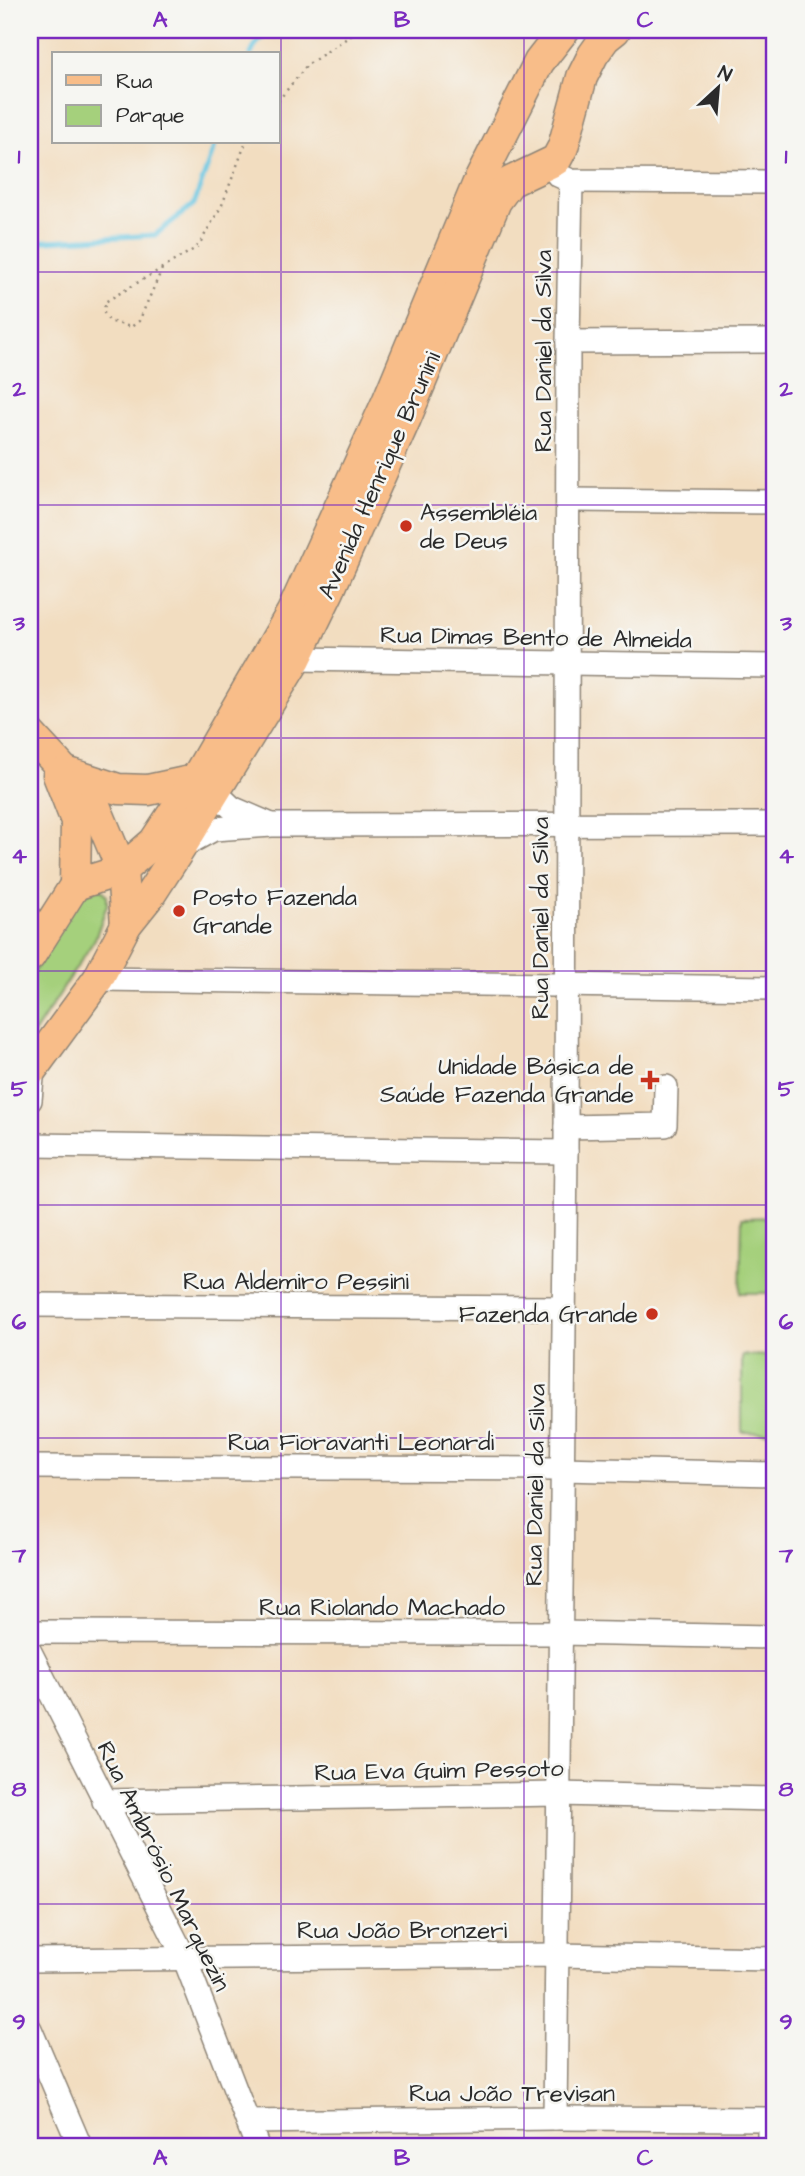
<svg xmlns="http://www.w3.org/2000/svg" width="805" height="2176" viewBox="0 0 805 2176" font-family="'Architects Daughter',sans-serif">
<rect width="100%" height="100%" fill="#f6f6f2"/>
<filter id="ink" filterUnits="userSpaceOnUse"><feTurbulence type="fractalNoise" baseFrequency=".0143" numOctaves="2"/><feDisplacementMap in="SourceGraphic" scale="14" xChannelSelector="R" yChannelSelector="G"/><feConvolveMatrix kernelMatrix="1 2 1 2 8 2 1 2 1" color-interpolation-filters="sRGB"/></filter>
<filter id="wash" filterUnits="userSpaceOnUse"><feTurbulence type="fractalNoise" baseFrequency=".00686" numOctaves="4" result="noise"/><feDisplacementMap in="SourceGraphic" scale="28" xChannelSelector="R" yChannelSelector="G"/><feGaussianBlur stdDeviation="1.57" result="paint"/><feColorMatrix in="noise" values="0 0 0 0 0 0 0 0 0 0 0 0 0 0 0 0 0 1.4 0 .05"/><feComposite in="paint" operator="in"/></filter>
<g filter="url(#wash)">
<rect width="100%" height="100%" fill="#f2ddc0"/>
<g fill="#a5d07c" stroke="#687e54" stroke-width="2">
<polygon points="101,888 107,895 107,905 95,939 30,1040 30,979 77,897"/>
<polygon points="775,1217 775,1293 740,1293 742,1218"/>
<polygon points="742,1355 775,1356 775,1433 742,1432"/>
</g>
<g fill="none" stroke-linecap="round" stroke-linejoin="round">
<g stroke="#63c5e1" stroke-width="5">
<polyline points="251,54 256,44 269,30"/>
<polyline points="30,242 155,235 194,204 216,142"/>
</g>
</g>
</g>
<g filter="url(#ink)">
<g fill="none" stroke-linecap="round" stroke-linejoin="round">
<g stroke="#8e8476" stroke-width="26">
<g id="minor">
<polyline points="558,175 571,181 775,182"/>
<polyline points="568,342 775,341"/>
<polyline points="569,500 775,502"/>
<polyline points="296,659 775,666"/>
<polyline points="214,791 232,808 269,824"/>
<polyline points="181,847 214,829 272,825 775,824"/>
<polyline points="98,979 775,988"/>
<polyline points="30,1100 33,1067"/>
<polyline points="566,1127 665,1125 666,1087"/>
<polyline points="30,1145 566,1152"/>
<polyline points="30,1305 563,1308"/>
<polyline points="30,1467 561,1469 775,1474"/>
<polyline points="30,1632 560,1633 775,1637"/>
<polyline points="30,1652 184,1957 257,2146"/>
<polyline points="104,1801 558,1794 775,1799"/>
<polyline points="30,1960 556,1955 775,1959"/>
<polyline points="30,2029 80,2146"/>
<polyline points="555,2118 566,1152 568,342 571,181"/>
<polyline points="248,2122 555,2118 775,2119"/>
<polyline points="769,2146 769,2119"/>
</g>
</g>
<g stroke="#8e8476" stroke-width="33">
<g id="major">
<polyline points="30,734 94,803 122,870 126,925"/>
<polyline points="66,772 118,789 148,790 195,780"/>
<polyline points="58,775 76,821 75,885"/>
<polyline points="75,885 122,870 154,842 195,780 292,612 387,402 477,185 539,62 564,30"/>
<polyline points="30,956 75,885"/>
<polyline points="30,1072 98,979 126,925 150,895 181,847 296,659 329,591 406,418 496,201 510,182 556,160 563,147 582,77 593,55 605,38 615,30"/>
</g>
</g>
<g stroke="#8e8476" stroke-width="2.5" stroke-dasharray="2 5" stroke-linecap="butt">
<polyline points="278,101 307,65 359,30"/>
<polyline points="162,269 139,321 131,327 109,321 104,313 105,302 196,248 200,243 222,205 246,142"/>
</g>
<use href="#minor" stroke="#fff" stroke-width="23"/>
<use href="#major" stroke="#f8bd89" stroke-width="30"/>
</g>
</g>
<path fill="none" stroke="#7b2cbf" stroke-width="2" stroke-opacity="0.55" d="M281,30v2116M524,30v2116M30,272h745M30,505h745M30,738h745M30,971h745M30,1205h745M30,1438h745M30,1671h745M30,1904h745"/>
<g fill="#c8321e" stroke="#f6f6f2" stroke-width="2.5">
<circle cx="406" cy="526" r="7"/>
<circle cx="179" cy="911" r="7"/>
<path d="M646.5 1069.5h7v7h7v7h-7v7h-7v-7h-7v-7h7z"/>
<circle cx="652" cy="1314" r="7"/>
</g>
<g text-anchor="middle" stroke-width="5" stroke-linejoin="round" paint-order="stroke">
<g font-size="24" fill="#2b2b2b" stroke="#f6f6f2">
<text transform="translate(543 351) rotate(-90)" y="8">Rua Daniel da Silva</text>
<text transform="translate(379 475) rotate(-66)" y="8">Avenida Henrique Brunini</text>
<text transform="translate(536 637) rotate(1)" y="8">Rua Dimas Bento de Almeida</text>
<text transform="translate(540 918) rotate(-90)" y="8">Rua Daniel da Silva</text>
<text x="296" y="1289">Rua Aldemiro Pessini</text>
<text x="361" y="1450">Rua Fioravanti Leonardi</text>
<text transform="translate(535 1485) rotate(-89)" y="8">Rua Daniel da Silva</text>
<text x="382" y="1615">Rua Riolando Machado</text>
<text transform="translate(439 1770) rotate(-1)" y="8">Rua Eva Guim Pessoto</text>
<text transform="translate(164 1866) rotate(64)" y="8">Rua Ambrósio Marquezin</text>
<text x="402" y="1938">Rua João Bronzeri</text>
<text x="512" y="2101">Rua João Trevisan</text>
</g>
<g font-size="24" fill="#2b2b2b" stroke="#f6f6f2" text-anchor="start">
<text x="420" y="520">Assembléia<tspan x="420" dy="28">de Deus</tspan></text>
<text x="193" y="905">Posto Fazenda<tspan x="193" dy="28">Grande</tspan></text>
<text x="634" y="1074" text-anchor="end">Unidade Básica de<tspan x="634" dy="28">Saúde Fazenda Grande</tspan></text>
<text x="638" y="1322" text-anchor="end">Fazenda Grande</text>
</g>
</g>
<rect width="805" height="2176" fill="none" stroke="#f6f6f2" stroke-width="77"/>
<rect x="52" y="52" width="228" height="91" fill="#f6f6f2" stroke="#a5a5a2" stroke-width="2"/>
<rect x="66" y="75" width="35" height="10" fill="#f8bd89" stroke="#a5a5a2" stroke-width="2"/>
<text x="116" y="88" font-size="21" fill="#2b2b2b">Rua</text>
<rect x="66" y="105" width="35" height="21" fill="#a5d07c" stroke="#a5a5a2" stroke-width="2"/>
<text x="116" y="122" font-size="21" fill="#2b2b2b">Parque</text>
<g transform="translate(718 88) rotate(26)" stroke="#f6f6f2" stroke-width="5" paint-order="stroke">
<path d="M0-5L12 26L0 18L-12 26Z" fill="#2b2b2b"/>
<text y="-10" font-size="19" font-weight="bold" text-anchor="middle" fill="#2b2b2b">N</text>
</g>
<rect x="38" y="38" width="728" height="2100" fill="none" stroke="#7b2cbf" stroke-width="2.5"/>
<g font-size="23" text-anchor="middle" font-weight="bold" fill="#7b2cbf">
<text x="160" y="27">A</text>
<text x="402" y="27">B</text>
<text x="645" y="27">C</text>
<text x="19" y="163">1</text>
<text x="786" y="163">1</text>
<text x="19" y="396">2</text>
<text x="786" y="396">2</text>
<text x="19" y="630">3</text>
<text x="786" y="630">3</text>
<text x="19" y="863">4</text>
<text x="786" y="863">4</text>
<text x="19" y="1096">5</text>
<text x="786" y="1096">5</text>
<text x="19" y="1329">6</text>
<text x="786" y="1329">6</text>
<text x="19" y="1562">7</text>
<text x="786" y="1562">7</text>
<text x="19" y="1796">8</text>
<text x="786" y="1796">8</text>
<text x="19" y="2029">9</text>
<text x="786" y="2029">9</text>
<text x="160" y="2165">A</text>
<text x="402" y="2165">B</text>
<text x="645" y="2165">C</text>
</g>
</svg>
